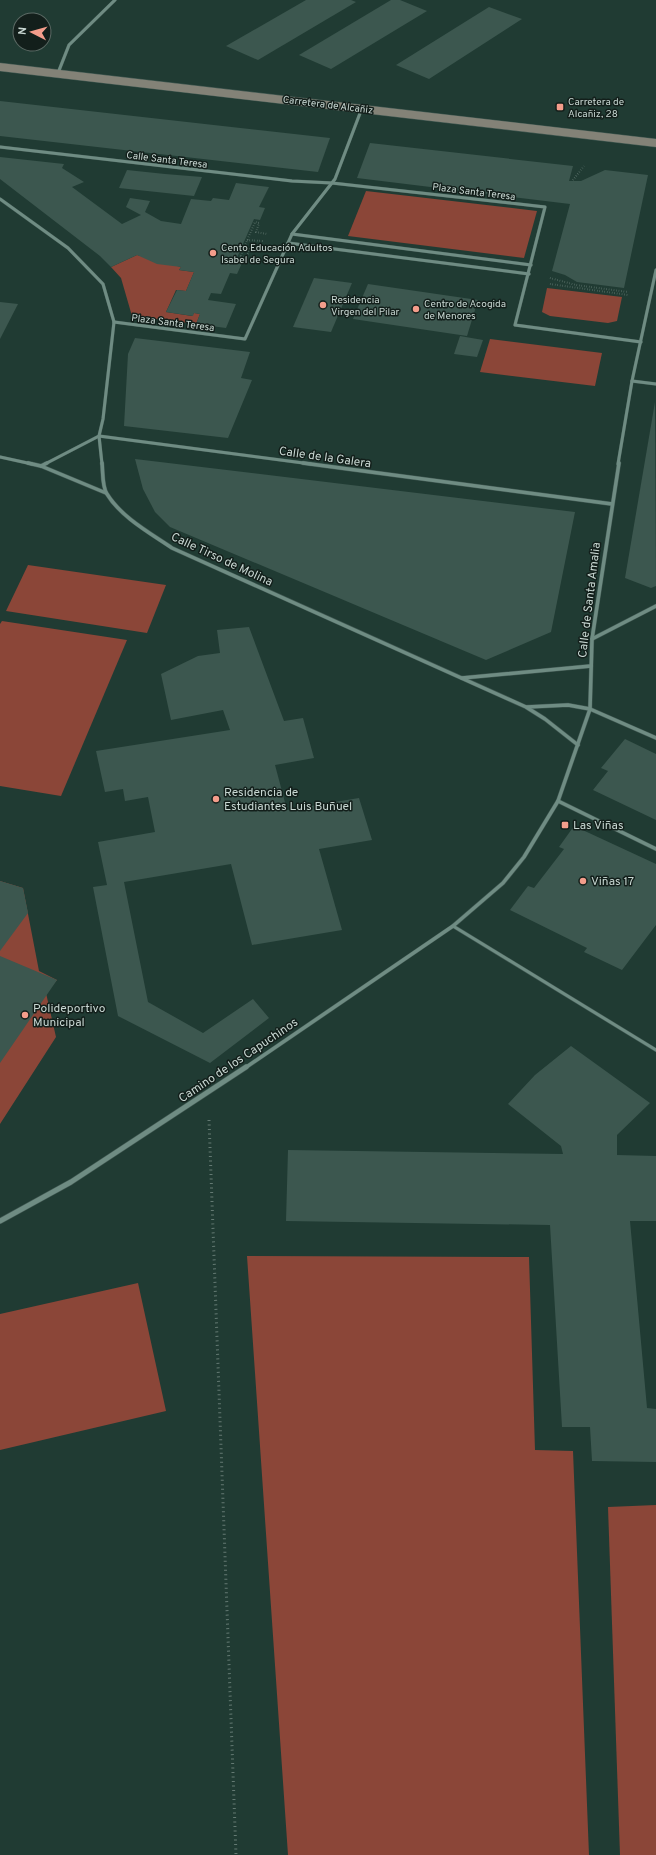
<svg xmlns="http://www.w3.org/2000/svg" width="656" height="1855" viewBox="0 0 656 1855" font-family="Overpass,sans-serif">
<rect width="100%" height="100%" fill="#203b33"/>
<g fill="#8b4638">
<polygon points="366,191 537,211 524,258 348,236"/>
<polygon points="137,255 181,267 179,270 194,272 186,291 176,290 166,312 192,316 194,313 200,314 196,324 132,316 121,278 111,267"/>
<polygon points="547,288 622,297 617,321 608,323 550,316 542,312"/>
<polygon points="490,339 602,353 595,386 480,372"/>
<polygon points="28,565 166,585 147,633 6,611"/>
<polygon points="2,621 127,640 61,796 0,786 0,624"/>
<polygon points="0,881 23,888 39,971 57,980 46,993 56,1037 0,1124"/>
<polygon points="247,1256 529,1257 535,1450 573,1451 589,1855 288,1855"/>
<polygon points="138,1283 166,1411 0,1450 0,1314"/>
<polygon points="656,1505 656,1855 620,1855 608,1507"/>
</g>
<g fill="#3c574f">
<polygon points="306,0 351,0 356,2 258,60 226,46"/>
<polygon points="391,0 400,0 427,11 331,69 299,55"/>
<polygon points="489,7 522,19 429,79 396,65"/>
<polygon points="0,101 330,138 318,172 0,136"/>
<polygon points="370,143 573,166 569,181 581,181 605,170 648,175 624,288 577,282 565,275 552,271 570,204 357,178"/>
<polygon points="0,157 64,164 62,168 84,182 72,187 122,224 141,215 126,207 130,198 150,201 145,212 161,221 181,224 191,199 211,201 213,198 229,200 236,183 269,187 259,207 265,208 260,220 254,219 236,260 243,261 237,274 230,273 221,294 211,293 208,300 236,304 226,328 196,324 200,314 194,313 193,316 166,312 177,290 186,291 194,272 179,270 181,267 157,264 137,255 111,267 100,256 0,179"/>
<polygon points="127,170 165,174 202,177 194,196 119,188"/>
<polygon points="314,278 352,283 331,332 293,327"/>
<polygon points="368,284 478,300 467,336 353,319"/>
<polygon points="0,302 18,304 0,339"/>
<polygon points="460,336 483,340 477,357 454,354"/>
<polygon points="135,338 250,352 241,378 252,380 228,438 124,426 128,354"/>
<polygon points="655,402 656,586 651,588 625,578"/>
<polygon points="135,459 575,512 551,632 486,660 170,527 155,512 143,489"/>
<polygon points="249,627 284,721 303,718 314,758 275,765 287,810 359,798 372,840 319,849 342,930 252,945 231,864 124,882 148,1002 203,1033 253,999 269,1018 210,1063 118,1016 93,887 107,885 98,842 155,832 148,797 125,801 123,789 105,792 96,751 230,730 223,710 171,720 161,674 198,656 220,653 217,630"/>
<polygon points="625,739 656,754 656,820 593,790 608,771 601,768"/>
<polygon points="574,826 656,864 656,925 622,970 584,952 587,948 510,910 528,886 534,888 564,849 559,847"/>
<polygon points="0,881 23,888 28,913 0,951"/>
<polygon points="0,956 57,980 0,1063"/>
<polygon points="571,1046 650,1103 617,1135 617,1155 656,1156 656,1221 630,1221 647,1408 656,1409 656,1462 592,1461 590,1427 562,1427 550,1225 286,1221 288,1150 563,1154 561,1146 508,1104 535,1075"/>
</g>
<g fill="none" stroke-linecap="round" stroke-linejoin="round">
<g stroke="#405852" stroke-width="4">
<polyline id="lane" points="453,926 656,1050"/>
</g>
<g stroke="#405852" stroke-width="3.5">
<g id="street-far2">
<polyline points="58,73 69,45 115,0"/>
<polyline points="0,147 292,181 332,183 545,207 515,325 641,342"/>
<polyline points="0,199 68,248 103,284 114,322 103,419 99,436 102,464"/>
<polyline points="292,234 531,265"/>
<polyline points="288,243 529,274"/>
<polyline points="114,322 245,339 292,234 335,179 362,108"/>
<polyline points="632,381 656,384"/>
<polyline points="0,457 32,464"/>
<polyline points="45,464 99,436 311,464"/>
<polyline points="618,464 632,381 656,270"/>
</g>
</g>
<g stroke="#405852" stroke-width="4.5">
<g id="street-far1">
<polyline points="28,463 41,466 106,493"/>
<path d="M102,463c1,9 0,24 5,31 14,23 43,39 65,54l354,159 19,12 33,26"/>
<polyline points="303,463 612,504"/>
<polyline points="41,466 47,463"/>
<polyline points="592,639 656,606"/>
<polyline points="462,678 591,666"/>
<polyline points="527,707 568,705 590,709 656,738"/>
<polyline points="558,801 656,849"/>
<polyline points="245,1068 453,926 503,883 524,857 558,801 590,709 592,639 619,463"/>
</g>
</g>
<g stroke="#405852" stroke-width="6">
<polyline id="street" points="0,1221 71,1182 246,1067"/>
</g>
<g stroke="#405852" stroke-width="1">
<polygon id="secondary" points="0,63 656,139 656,147 0,71"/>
</g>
<g stroke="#647a73" stroke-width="2" stroke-dasharray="0.5 2" stroke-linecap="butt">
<polyline points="573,180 584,166"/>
<polyline points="247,240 263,241"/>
<polyline points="260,250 250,249 246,258 240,257 255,222 259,223 256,232 267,234"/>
<polyline points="550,278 576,285 628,292"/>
<polyline points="550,284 628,295"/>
</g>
<polyline stroke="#647a73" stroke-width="3" stroke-dasharray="1 3.5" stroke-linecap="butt" points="209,1120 236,1855"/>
<use href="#lane" stroke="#6f8c83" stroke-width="3"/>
<use href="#street-far2" stroke="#6f8c83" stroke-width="3"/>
<use href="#street-far1" stroke="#6f8c83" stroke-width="3.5"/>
<use href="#street" stroke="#6f8c83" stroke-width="5"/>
<use href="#secondary" fill="#838277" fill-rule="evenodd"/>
</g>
<g fill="#f49d8b" stroke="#131f1b" stroke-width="1.5">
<rect x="556" y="103" width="8" height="8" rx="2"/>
<circle cx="213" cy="253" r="4"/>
<circle cx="323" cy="305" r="4"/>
<circle cx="416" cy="309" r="4"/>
<circle cx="216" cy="799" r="4"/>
<rect x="561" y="821" width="8" height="8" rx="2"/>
<circle cx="583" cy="881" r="4"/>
<circle cx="25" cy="1015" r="4"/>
</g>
<g text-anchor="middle" stroke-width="3" stroke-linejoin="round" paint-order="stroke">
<g font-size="10" fill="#c8d7d2" stroke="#131f1b" text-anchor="start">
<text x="568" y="105">Carretera de<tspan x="568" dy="12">Alcañiz, 28</tspan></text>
<text x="221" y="251">Cento Educación Adultos<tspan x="221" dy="12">Isabel de Segura</tspan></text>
<text x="331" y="303">Residencia<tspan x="331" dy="12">Virgen del Pilar</tspan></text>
<text x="424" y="307">Centro de Acogida<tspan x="424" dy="12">de Menores</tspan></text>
</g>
<g font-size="10" fill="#c8d7d2" stroke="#131f1b">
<text transform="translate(328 104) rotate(7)" y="4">Carretera de Alcañiz</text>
<text transform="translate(167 159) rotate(7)" y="4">Calle Santa Teresa</text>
<text transform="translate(474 191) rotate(7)" y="4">Plaza Santa Teresa</text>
<text transform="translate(173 322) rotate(7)" y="4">Plaza Santa Teresa</text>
</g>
<g font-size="12" fill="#c8d7d2" stroke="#131f1b">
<text transform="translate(325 457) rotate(8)" y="4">Calle de la Galera</text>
<text transform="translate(222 559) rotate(25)" y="4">Calle Tirso de Molina</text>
<text transform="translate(589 600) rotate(-83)" y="4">Calle de Santa Amalia</text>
<text transform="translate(238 1060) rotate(-34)" y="4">Camino de los Capuchinos</text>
</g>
<g font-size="12" fill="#c8d7d2" stroke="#131f1b" text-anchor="start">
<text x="224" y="796">Residencia de<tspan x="224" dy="14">Estudiantes Luis Buñuel</tspan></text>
<text x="573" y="829">Las Viñas</text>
<text x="591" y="885">Viñas 17</text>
<text x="33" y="1012">Polideportivo<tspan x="33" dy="14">Municipal</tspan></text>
</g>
</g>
<g transform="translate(32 32) rotate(276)"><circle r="19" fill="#131f1b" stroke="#5b6964"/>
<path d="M0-3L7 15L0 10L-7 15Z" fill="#f49d8b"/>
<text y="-6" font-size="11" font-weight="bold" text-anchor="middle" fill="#c8d7d2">N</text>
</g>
</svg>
